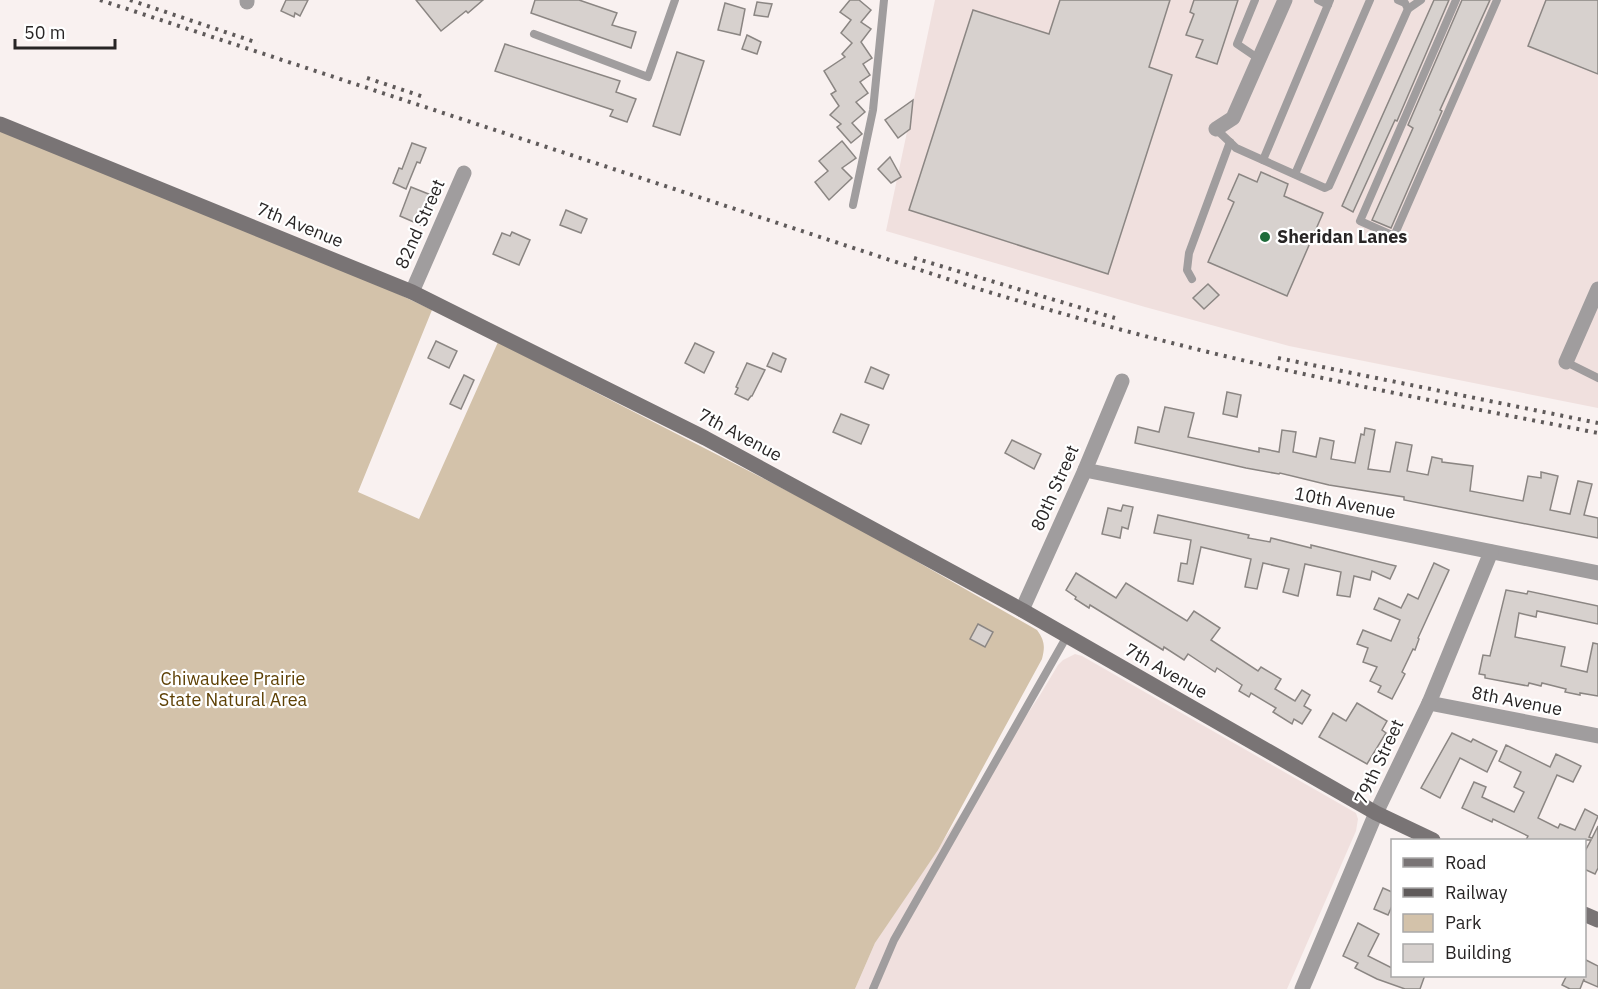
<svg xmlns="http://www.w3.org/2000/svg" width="1598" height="989" viewBox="0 0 1598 989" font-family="'IBM Plex Sans',sans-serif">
<rect width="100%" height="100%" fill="#f9f1f0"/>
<g fill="#f0e0de">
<polygon points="935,0 1598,0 1598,408 1289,346 1145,307 886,231"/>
<polygon points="1075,654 1082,656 1356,813 1358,819 1356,831 1287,989 855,989 875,943 1040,695 1058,665 1063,660"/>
</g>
<path fill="#d3c2aa" d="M0,129l369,151 63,30 -74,182 61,27 79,-177 348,179 191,109c8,11 8,17 5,29l-104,191 -63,93 -20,46h-855z"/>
<g fill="#d7d1ce" stroke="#8b8683" stroke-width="1.5">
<polygon points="286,0 308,0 300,16 295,13 294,17 281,11"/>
<polygon points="416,0 483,0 468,13 466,11 441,31"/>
<polygon points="535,0 579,0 617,13 612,25 636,32 631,48 531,13"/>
<polygon points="850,0 859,0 871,10 861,22 871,29 861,42 872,58 863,64 870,75 860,82 868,93 856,102 865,112 852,123 862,134 851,143 837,127 841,124 830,115 839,106 831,94 836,91 824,71 845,57 842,54 852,43 841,33 851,20 840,12"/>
<polygon points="1060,0 1170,0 1149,67 1172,75 1108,274 909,210 973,10 1049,34"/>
<polygon points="1194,0 1238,0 1217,64 1196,57 1203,40 1186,35 1194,14 1190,12"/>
<polygon points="1434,0 1449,0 1397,121 1395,120 1353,212 1342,206"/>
<polygon points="1462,0 1490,0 1440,110 1442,111 1391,228 1372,220 1413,128 1408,125"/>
<polygon points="1546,0 1598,0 1598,74 1528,46"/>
<polygon points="757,2 772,4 768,17 754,15"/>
<polygon points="725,3 745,9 740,35 718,30"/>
<polygon points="747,35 761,42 757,54 742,49"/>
<polygon points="505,44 620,81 616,92 636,99 627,122 610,116 613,110 495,71"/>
<polygon points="677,52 704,61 680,135 653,126"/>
<polygon points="913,100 910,129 898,138 885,120"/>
<polygon points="842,141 856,158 842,168 852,178 829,200 815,182 828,171 819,161"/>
<polygon points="412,143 426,148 420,163 417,162 406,189 393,183 399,168 402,169"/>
<polygon points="890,157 901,177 891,183 878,169"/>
<polygon points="1261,172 1288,184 1284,196 1323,213 1287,296 1208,262 1234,202 1228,199 1239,174 1257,182"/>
<polygon points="411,187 436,197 423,226 400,216"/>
<polygon points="566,210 587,219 581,233 560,225"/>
<polygon points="512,232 530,240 519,265 493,254 502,233 510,236"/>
<polygon points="1208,284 1219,295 1204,309 1193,298"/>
<polygon points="436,341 457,351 449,368 428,358"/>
<polygon points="695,343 714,352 704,373 685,363"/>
<polygon points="773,353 786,359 781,372 767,366"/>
<polygon points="747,363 765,370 752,396 751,396 748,400 735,394 738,388 736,387"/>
<polygon points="871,367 889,375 883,389 865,382"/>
<polygon points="464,375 474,380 461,409 450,404"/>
<polygon points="1227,392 1241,395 1237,417 1223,414"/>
<polygon points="1165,407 1194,413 1188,437 1259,452 1259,448 1279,452 1282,430 1296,432 1293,452 1316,457 1320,438 1334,441 1331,459 1355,463 1361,434 1364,435 1365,428 1375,430 1368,469 1390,472 1396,442 1412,445 1407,471 1428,475 1432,457 1442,459 1442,462 1473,466 1470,491 1523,501 1528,476 1541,478 1541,472 1558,476 1550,510 1570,514 1578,481 1592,484 1584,515 1598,518 1598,538 1404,500 1404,497 1329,485 1280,473 1279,474 1246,468 1135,443 1138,427 1159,432"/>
<polygon points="841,414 869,425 861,444 833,432"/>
<polygon points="1012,440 1041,454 1034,469 1005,453"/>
<polygon points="1123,505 1133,507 1128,529 1122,527 1120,538 1102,534 1108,508 1121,511"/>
<polygon points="1158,515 1249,535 1248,538 1270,542 1271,538 1311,548 1311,545 1396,566 1390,579 1372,571 1370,580 1354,576 1350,597 1337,595 1341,572 1305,564 1298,596 1283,592 1289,569 1263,563 1257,589 1245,587 1251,559 1201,547 1193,584 1178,581 1181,563 1187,564 1191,540 1154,533"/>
<polygon points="1434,563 1449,570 1418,638 1419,639 1415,650 1413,649 1402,672 1405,674 1392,699 1378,692 1381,686 1370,681 1377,667 1363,662 1368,648 1357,644 1363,630 1391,641 1400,620 1374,609 1379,598 1401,608 1408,594 1418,599"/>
<polygon points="1076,573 1116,598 1126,583 1187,621 1194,611 1220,628 1211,640 1258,671 1261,667 1281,679 1275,689 1295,701 1302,690 1310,695 1304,706 1311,710 1302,724 1294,719 1292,724 1273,712 1276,708 1251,693 1249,697 1239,691 1242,685 1217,668 1215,672 1188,654 1184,660 1164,647 1163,650 1090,605 1089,608 1075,599 1076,597 1066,590"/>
<polygon points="1506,590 1527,594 1528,591 1598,606 1598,624 1537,611 1536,617 1519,613 1515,637 1565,647 1561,666 1587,672 1593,643 1598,644 1598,696 1580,693 1580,695 1565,692 1566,689 1542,683 1541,686 1529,683 1528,686 1485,678 1485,675 1479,674 1483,655 1490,656"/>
<polygon points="978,624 993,632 985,647 970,639"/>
<polygon points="1357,703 1387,721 1382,730 1386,733 1367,764 1319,737 1333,713 1346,721"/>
<polygon points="1452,733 1471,742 1473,739 1497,751 1487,772 1460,758 1440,798 1421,788"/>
<polygon points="1506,745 1550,767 1556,754 1581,766 1573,782 1557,775 1538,818 1558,828 1560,824 1575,830 1585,809 1598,816 1589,837 1592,838 1598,826 1598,868 1595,874 1584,869 1584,853 1591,840 1526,840 1528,836 1493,819 1492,822 1462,808 1474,782 1486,787 1482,797 1514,812 1524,792 1514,787 1521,772 1499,761"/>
<polygon points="1383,888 1392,892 1392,906 1388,915 1374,909"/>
<polygon points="1358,923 1379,934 1368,956 1392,968 1392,975 1425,975 1420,989 1405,989 1377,979 1355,968 1358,963 1343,956"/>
<polygon points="1584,959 1598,966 1598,987 1584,981 1584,979 1580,989 1570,989 1562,985 1567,975 1584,975"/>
</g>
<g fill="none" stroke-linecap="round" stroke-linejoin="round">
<g stroke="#a09d9e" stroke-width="8">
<polyline points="1255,0 1237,44 1259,59"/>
<polyline points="1318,0 1328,5"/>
<polyline points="1398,0 1405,3 1408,9"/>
<polyline points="1456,0 1360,221 1394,236 1497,0"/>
<polyline points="534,34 648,77 675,0"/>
<polyline points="1216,129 1236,148 1325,188 1329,186 1408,9 1421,0"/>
<polyline points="1263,160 1330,0"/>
<polyline points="1295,174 1370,0"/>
<polyline points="853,205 873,110 884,0"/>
<polyline points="1192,279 1187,270 1189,253 1230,142"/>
<polyline points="1566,362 1598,378"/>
<polyline points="873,989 894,940 1067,636"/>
</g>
<g stroke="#a09d9e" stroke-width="15">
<polyline points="247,2 247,0"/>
<polyline points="1216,129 1233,118 1285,0"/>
<polyline points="412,292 464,173"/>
<polyline points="1566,362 1598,289"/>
<polyline points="1085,470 1598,573"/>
<polyline points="1022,610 1085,470 1122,381"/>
<polyline points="1429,703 1598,736"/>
<polyline points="1302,989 1376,813 1429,703 1491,552"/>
</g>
<g stroke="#797475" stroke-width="15">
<polyline points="0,124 412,292 705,438 1022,610 1376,813 1433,840"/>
<polyline points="1584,914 1598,920"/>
</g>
<g stroke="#5f5a5a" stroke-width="4" stroke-dasharray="3 6" stroke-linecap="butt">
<path d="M100,0l872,287c66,20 133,39 200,56 141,36 284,62 426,90"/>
<polyline points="130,0 258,43"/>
<polyline points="367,78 424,97"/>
<polyline points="914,258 1115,318"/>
<polyline points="1278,358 1598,423"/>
</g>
</g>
<circle fill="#1e6b3a" stroke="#fff" stroke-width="2" cx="1265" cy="237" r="6"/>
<g text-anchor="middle" stroke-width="4.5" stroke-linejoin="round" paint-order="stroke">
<g font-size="18" fill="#282525" stroke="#fff">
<text transform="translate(420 224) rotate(-66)" y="6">82nd Street</text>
<text transform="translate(300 225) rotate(22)" y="6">7th Avenue</text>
<text transform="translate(740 435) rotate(28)" y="6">7th Avenue</text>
<text transform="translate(1055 488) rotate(-66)" y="6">80th Street</text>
<text transform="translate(1345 503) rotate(11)" y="6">10th Avenue</text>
<text transform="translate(1166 671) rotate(30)" y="6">7th Avenue</text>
<text transform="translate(1517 701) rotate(11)" y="6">8th Avenue</text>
<text transform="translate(1379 762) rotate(-65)" y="6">79th Street</text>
</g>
<g font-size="18" font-weight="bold" fill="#282525" stroke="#fff" text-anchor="start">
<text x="1277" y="243">Sheridan Lanes</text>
</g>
<g font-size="18" fill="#5e4005" stroke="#fff">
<text x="233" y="685">Chiwaukee Prairie<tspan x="233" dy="21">State Natural Area</tspan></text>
</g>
</g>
<rect x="1391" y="839" width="195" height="138" fill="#ffffff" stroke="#a9a8a8" stroke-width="1.5"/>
<rect x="1403" y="858" width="30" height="9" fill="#797475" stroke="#a9a8a8" stroke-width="1.5"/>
<text x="1445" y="869" font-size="18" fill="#282525">Road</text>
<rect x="1403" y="888" width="30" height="9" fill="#5f5a5a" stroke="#a9a8a8" stroke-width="1.5"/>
<text x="1445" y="899" font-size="18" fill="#282525">Railway</text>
<rect x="1403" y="914" width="30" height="18" fill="#d3c2aa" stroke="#a9a8a8" stroke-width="1.5"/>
<text x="1445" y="929" font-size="18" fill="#282525">Park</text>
<rect x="1403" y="944" width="30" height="18" fill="#d7d1ce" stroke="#a9a8a8" stroke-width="1.5"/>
<text x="1445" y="959" font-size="18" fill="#282525">Building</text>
<path d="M15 39v9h100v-9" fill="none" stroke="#282525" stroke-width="3"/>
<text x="24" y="39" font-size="18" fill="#282525" stroke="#ffffff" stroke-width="4.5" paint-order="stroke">50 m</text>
</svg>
